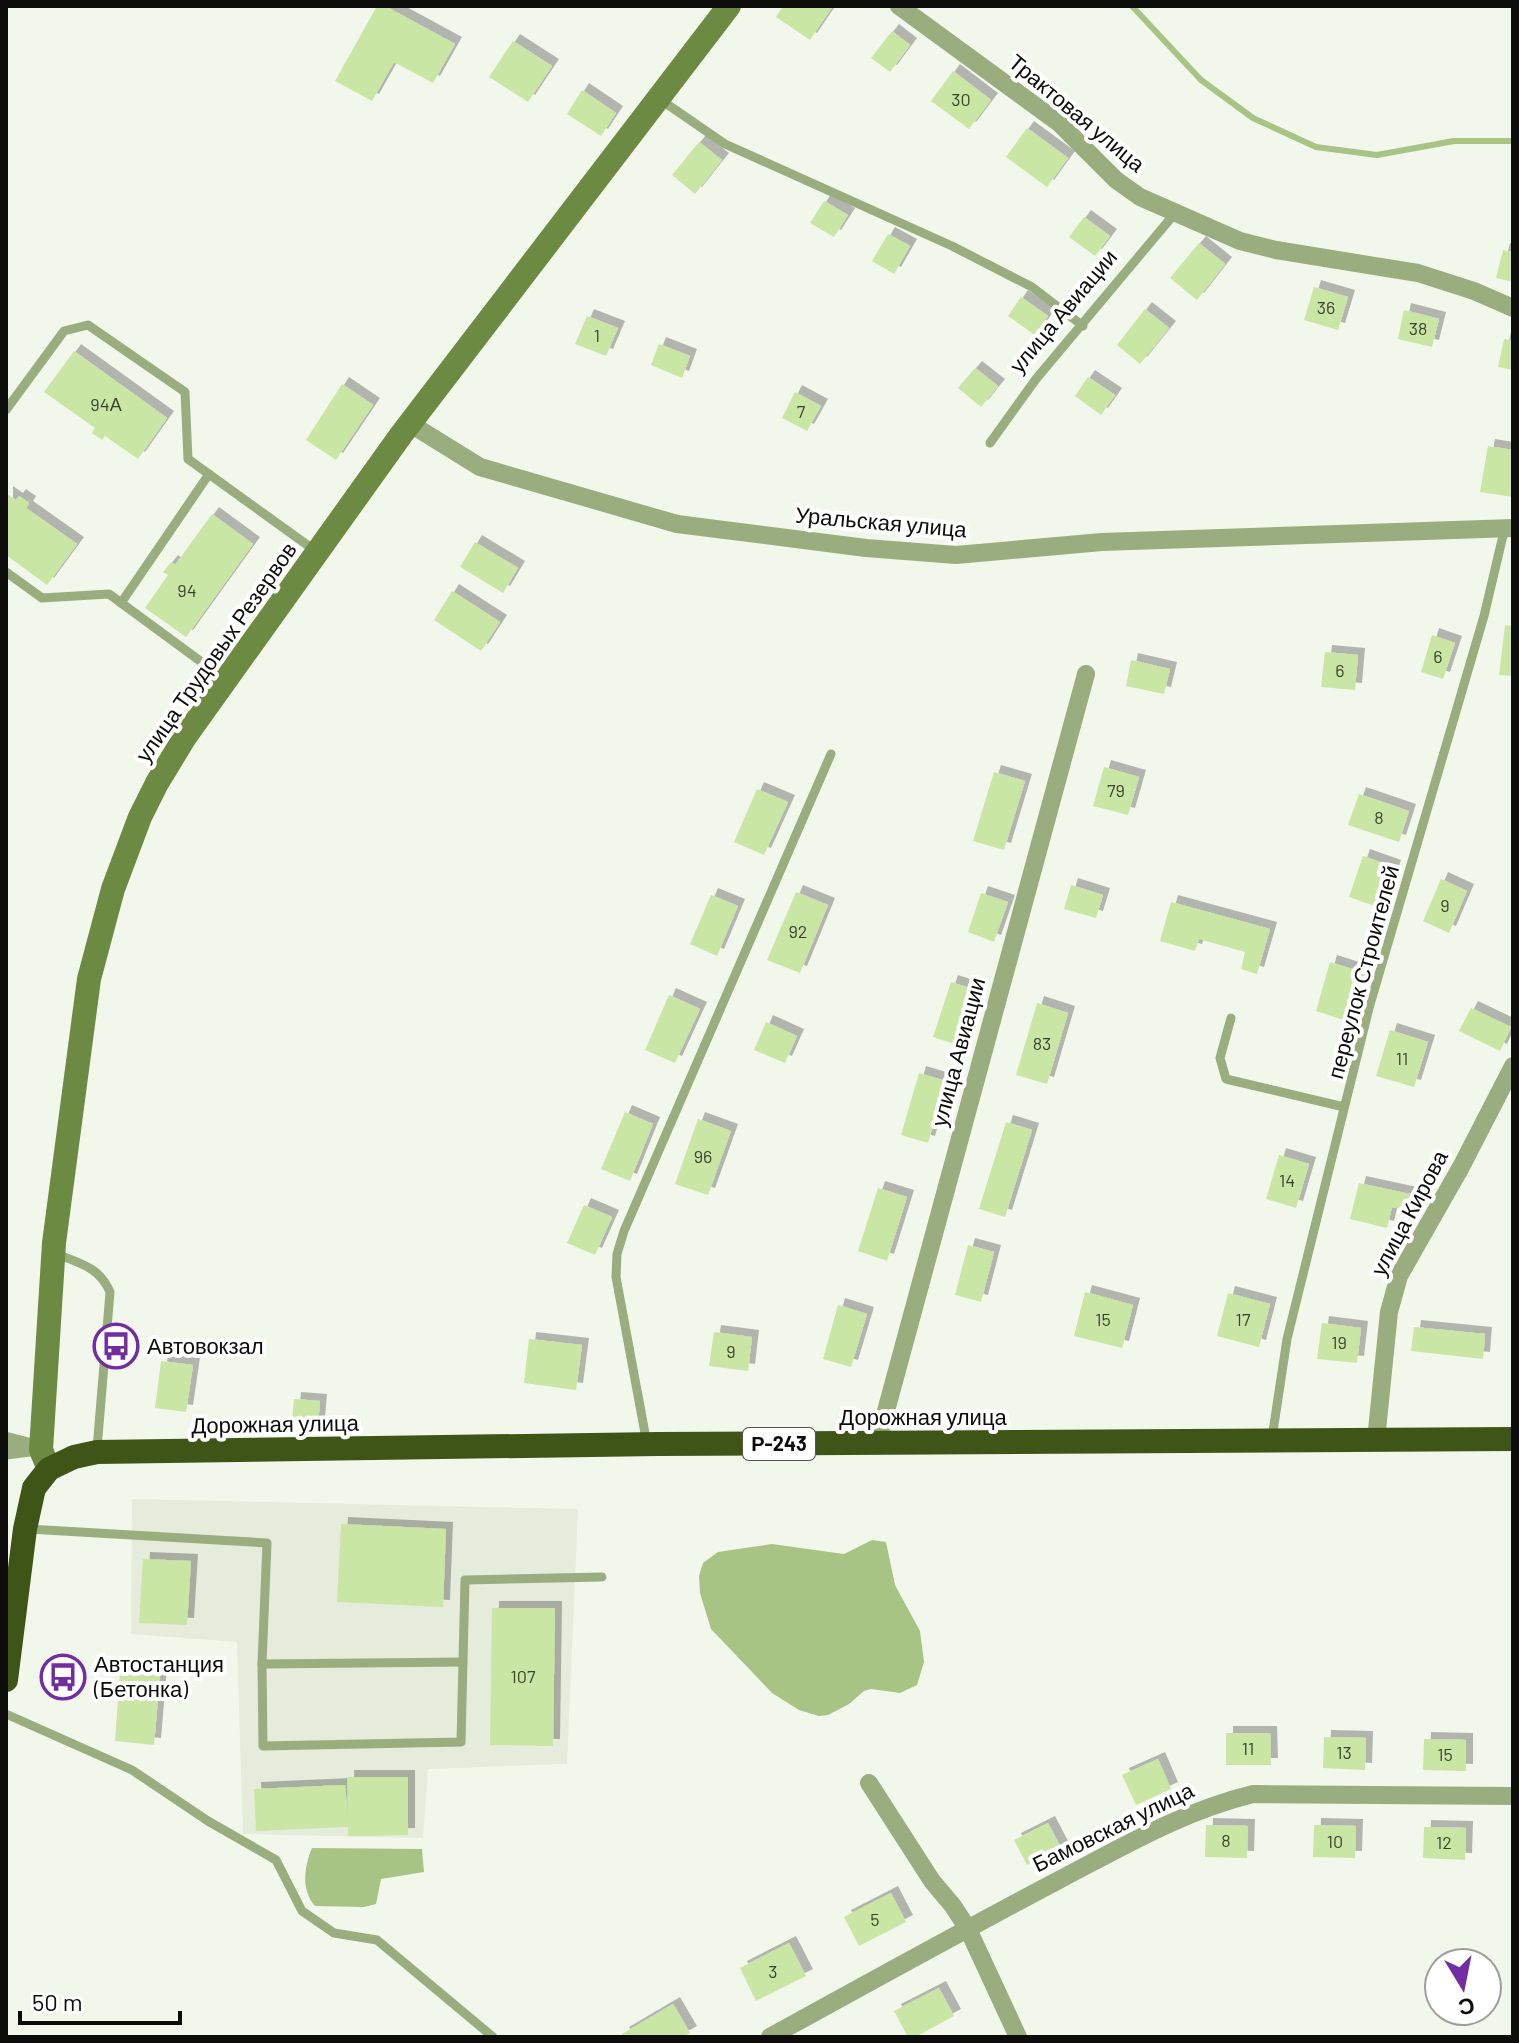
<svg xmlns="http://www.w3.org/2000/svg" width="1519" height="2043" viewBox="0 0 1519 2043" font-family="Barlow,sans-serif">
<defs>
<filter id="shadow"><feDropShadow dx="7" dy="-7" stdDeviation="0" flood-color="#0004"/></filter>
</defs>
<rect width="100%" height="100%" fill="#f2f7ec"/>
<polygon fill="#e5ecdb" points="132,1499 578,1509 567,1764 428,1769 423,1838 243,1834 237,1642 131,1634"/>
<g fill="#a8c484">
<polygon points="872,1540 886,1542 895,1585 920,1631 924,1662 917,1685 900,1693 871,1689 864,1691 849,1704 828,1715 819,1716 799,1710 772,1693 711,1629 700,1593 699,1576 703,1563 718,1552 752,1547 772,1544 844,1554"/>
<path d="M312,1848l110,1 2,23 -43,7 -5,25 -12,3 -49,-1c-14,-16 -11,-39 -3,-58z"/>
</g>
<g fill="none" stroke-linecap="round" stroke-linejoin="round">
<polyline stroke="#a8c484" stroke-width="6" points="1132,6 1201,80 1253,118 1316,147 1377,155 1454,141 1513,141"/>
</g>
<g fill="#c9e6a4" filter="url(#shadow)">
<polygon points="377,6 385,6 455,44 433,83 394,62 372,101 335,81"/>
<polygon points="783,6 833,6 810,40 776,17"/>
<polygon points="892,31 910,45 890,72 871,58"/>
<polygon points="513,41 552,66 528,102 489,77"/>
<polygon points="953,71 991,100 969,129 931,101"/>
<polygon points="582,90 616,113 601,136 567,114"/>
<polygon points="1027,128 1068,158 1047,187 1006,157"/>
<polygon points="699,142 722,160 695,194 672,175"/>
<polygon points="824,201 848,215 834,237 810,223"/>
<polygon points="1084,217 1110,236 1095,256 1069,237"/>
<polygon points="888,234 910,246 894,274 872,261"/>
<polygon points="1199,243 1225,264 1197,300 1170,278"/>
<polygon points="1503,250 1513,252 1513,282 1496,278"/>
<polygon points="1314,287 1348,297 1338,330 1304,320"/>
<polygon points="1021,297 1048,316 1035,335 1008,316"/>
<polygon points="1145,309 1169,328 1140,364 1117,345"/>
<polygon points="1404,310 1439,319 1432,347 1398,339"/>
<polygon points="587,316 618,328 606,356 575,344"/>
<polygon points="1504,339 1513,341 1513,370 1498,367"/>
<polygon points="659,344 690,356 682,378 651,365"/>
<polygon points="74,351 167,418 138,459 105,436 102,440 92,433 95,428 44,392"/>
<polygon points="975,368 998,386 981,407 958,388"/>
<polygon points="1088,377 1115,395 1101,415 1075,396"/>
<polygon points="342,384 373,405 336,460 306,440"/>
<polygon points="795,392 821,406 807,431 782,418"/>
<polygon points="1488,446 1513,450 1513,497 1480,492"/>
<polygon points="6,493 16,500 19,496 29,503 26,508 77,544 47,585 6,555"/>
<polygon points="212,514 253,544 186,637 145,608 168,575 163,572 171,562 175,565"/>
<polygon points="475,542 518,568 503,593 460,567"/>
<polygon points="452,591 500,622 481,651 434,620"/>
<polygon points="1505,625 1513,626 1513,676 1499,675"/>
<polygon points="1432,635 1455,643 1443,679 1421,672"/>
<polygon points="1325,652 1358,655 1355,690 1321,687"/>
<polygon points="1131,660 1170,669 1164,694 1126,686"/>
<polygon points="1104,767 1139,777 1128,815 1093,806"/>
<polygon points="994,772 1025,781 1004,850 973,841"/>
<polygon points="757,789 788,802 764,855 734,842"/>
<polygon points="1359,794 1409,811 1399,842 1348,825"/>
<polygon points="1363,856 1394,867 1380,908 1349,897"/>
<polygon points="1441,879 1467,891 1449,933 1423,921"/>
<polygon points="1071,885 1103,895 1096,918 1064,909"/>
<polygon points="796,892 828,905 800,973 767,960"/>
<polygon points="981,893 1008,902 994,942 968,932"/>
<polygon points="711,895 738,906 717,956 690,944"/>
<polygon points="1171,902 1270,929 1257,974 1241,969 1245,952 1199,939 1195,951 1160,941"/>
<polygon points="1330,962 1365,973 1350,1022 1316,1011"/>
<polygon points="951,982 979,991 960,1046 933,1037"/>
<polygon points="669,995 700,1009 675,1063 645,1050"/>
<polygon points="1037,1003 1068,1013 1047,1084 1016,1075"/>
<polygon points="1471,1008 1511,1027 1500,1051 1459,1031"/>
<polygon points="766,1022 797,1036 785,1063 754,1050"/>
<polygon points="1390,1030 1428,1042 1414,1087 1376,1076"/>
<polygon points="919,1073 946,1081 928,1143 901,1135"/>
<polygon points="625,1112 653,1124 630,1181 601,1169"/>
<polygon points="698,1119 731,1131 708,1195 675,1184"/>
<polygon points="1006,1122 1032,1130 1005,1217 979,1209"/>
<polygon points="1279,1155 1309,1164 1296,1208 1266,1199"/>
<polygon points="1359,1183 1410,1194 1406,1210 1392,1207 1387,1228 1350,1219"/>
<polygon points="878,1188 907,1197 887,1261 858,1251"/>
<polygon points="584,1205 612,1217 595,1255 567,1243"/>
<polygon points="968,1245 994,1252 981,1302 955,1295"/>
<polygon points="1085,1292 1133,1305 1122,1348 1074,1336"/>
<polygon points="1228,1293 1270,1304 1259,1347 1217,1336"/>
<polygon points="838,1305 867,1314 851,1367 823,1359"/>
<polygon points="1322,1323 1361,1328 1357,1363 1317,1359"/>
<polygon points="1414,1327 1485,1334 1483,1359 1411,1351"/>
<polygon points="714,1332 752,1337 748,1371 709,1366"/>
<polygon points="529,1339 582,1345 576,1390 524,1383"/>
<polygon points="161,1361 193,1365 186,1412 155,1408"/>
<polygon points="294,1399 320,1401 318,1424 292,1422"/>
<polygon points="341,1524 446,1529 443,1607 337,1602"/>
<polygon points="143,1559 191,1561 187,1625 139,1623"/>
<polygon points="492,1608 555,1608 553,1746 490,1745"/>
<polygon points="120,1672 160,1675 154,1745 115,1741"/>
<polygon points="1226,1733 1270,1733 1271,1765 1226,1765"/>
<polygon points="1324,1737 1366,1738 1365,1770 1323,1768"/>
<polygon points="1424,1739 1466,1740 1466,1771 1423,1770"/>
<polygon points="1158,1759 1171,1789 1136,1805 1122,1775"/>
<polygon points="347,1777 408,1777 408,1835 348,1836 348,1827 256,1831 254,1789 345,1785 348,1816"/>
<polygon points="1048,1823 1061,1848 1027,1865 1014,1840"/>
<polygon points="1206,1825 1248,1826 1247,1858 1205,1857"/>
<polygon points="1314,1825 1356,1826 1355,1858 1313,1857"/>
<polygon points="1424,1827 1466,1828 1465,1860 1423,1858"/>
<polygon points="891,1893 906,1922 859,1946 844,1917"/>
<polygon points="789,1943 806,1976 756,2001 740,1968"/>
<polygon points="939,1988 954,2016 915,2037 908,2037 894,2011"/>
<polygon points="673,2004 690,2033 683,2037 624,2037 622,2034"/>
</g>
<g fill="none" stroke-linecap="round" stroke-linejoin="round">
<g stroke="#99ad7f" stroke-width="9">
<polyline points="661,100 725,144 952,246 1032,287 1083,326"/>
<polyline points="6,410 64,331 88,325 185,392 188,459 317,552"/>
<polyline points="990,443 1036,379 1176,212"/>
<polyline points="6,572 42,598 109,594 226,680"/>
<polyline points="121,603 209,474"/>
<polyline points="1231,1018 1220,1058 1226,1079 1344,1107"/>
<path d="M54,1253c24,10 45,13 56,39l-13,157"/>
<polyline points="1272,1438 1287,1339 1369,1008 1484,616 1505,527"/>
<polyline points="647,1444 616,1277 617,1254 624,1231 831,754"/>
<polyline points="6,1455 30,1452"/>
<polyline points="28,1529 267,1543 262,1664 263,1746 461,1742 465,1580 602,1577"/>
<polyline points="262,1664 463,1662"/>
<polyline points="6,1714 132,1770 208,1821 276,1860 302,1911 334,1933 377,1940 493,2037"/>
</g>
<g stroke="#99ad7f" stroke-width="18">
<polyline points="899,6 1059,123 1116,180 1140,197 1240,241 1276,250 1418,273 1474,291 1513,308"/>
<polyline points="409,423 480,467 677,524 866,548 956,555 1102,542 1513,528"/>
<polyline points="1376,1440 1389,1312 1399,1276 1461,1167 1513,1066"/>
<polyline points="6,1441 41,1450"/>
<polyline points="877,1444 1086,674"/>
<polyline points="869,1783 932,1881 953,1906 968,1929 1018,2037"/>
<path d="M770,2037c96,-53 192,-106 289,-157 63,-33 124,-69 194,-86l260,2"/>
</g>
<polyline stroke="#6d8a43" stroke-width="24" points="49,1469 41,1450 54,1243 89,979 113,889 140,817 157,783 185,737 401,435 729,6"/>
<polyline stroke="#3e5517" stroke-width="24" points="6,1680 25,1529 34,1488 49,1469 74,1457 97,1452 658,1444 1513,1439"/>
</g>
<defs>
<g id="bus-ring" transform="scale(2.3)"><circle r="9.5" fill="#fff" stroke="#712da1" stroke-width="1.5"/><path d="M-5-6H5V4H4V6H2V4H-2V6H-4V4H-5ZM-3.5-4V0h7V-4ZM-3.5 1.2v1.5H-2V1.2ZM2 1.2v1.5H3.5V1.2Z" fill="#712da1"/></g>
</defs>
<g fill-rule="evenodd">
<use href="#bus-ring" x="116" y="1346"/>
<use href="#bus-ring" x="63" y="1677"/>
</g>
<g text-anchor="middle" stroke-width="8" stroke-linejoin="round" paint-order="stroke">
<g font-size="18" fill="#3b4330">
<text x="961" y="106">30</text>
<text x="1326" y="314">36</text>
<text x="1418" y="335">38</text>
<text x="597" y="342">1</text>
<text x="106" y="411">94А</text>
<text x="801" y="418">7</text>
<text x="187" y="597">94</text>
<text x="1438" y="663">6</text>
<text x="1340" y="677">6</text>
<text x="1116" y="797">79</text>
<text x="1379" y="824">8</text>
<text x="1445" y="912">9</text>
<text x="798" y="938">92</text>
<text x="1042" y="1050">83</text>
<text x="1402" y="1065">11</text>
<text x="703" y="1163">96</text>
<text x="1287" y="1187">14</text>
<text x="1103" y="1326">15</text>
<text x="1243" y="1326">17</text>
<text x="1339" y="1349">19</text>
<text x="731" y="1358">9</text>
<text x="523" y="1683">107</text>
<text x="1248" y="1755">11</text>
<text x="1344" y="1759">13</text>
<text x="1445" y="1761">15</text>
<text x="1226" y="1847">8</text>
<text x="1335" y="1848">10</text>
<text x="1444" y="1849">12</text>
<text x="875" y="1926">5</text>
<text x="773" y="1978">3</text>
</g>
<rect fill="#fff" stroke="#555654" stroke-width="2" x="743" y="1428" width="72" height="32" rx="6"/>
<g font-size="20" font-weight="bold" fill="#0c0d0a">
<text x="779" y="1451">Р-243</text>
</g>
<g font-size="22" fill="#0c0d0a" stroke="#fff">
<text transform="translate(1077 113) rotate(40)" y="8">Трактовая улица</text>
<text transform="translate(1063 311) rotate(-50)" y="8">улица Авиации</text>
<text transform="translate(881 522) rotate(5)" y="8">Уральская улица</text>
<text transform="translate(216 652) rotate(-55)" y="8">улица Трудовых Резервов</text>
<text transform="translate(1363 972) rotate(-75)" y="8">переулок Строителей</text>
<text transform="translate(958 1052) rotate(-75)" y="8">улица Авиации</text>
<text transform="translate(1409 1213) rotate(-62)" y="8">улица Кирова</text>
<text x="923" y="1425">Дорожная улица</text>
<text transform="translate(275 1424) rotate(-1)" y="8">Дорожная улица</text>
<text transform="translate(1113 1827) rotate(-26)" y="8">Бамовская улица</text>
</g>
<g font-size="22" fill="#0c0d0a" stroke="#fff" text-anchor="start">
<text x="147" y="1354">Автовокзал</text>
<text x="94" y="1672">Автостанция<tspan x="94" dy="25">(Бетонка)</tspan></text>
</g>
</g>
<rect width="1519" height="2043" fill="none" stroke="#0c0d0a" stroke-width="16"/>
<g transform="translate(1463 1987) rotate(170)"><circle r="38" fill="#ffffff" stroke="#9e9e9d" stroke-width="2"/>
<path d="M0-6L14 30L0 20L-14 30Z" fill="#712da1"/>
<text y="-12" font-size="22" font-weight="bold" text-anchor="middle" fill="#0c0d0a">С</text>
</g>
<path d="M20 2011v12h160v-12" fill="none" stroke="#0c0d0a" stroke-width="4"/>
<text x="32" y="2011" font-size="24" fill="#0c0d0a" stroke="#ffffff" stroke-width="6" paint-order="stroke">50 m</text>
</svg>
